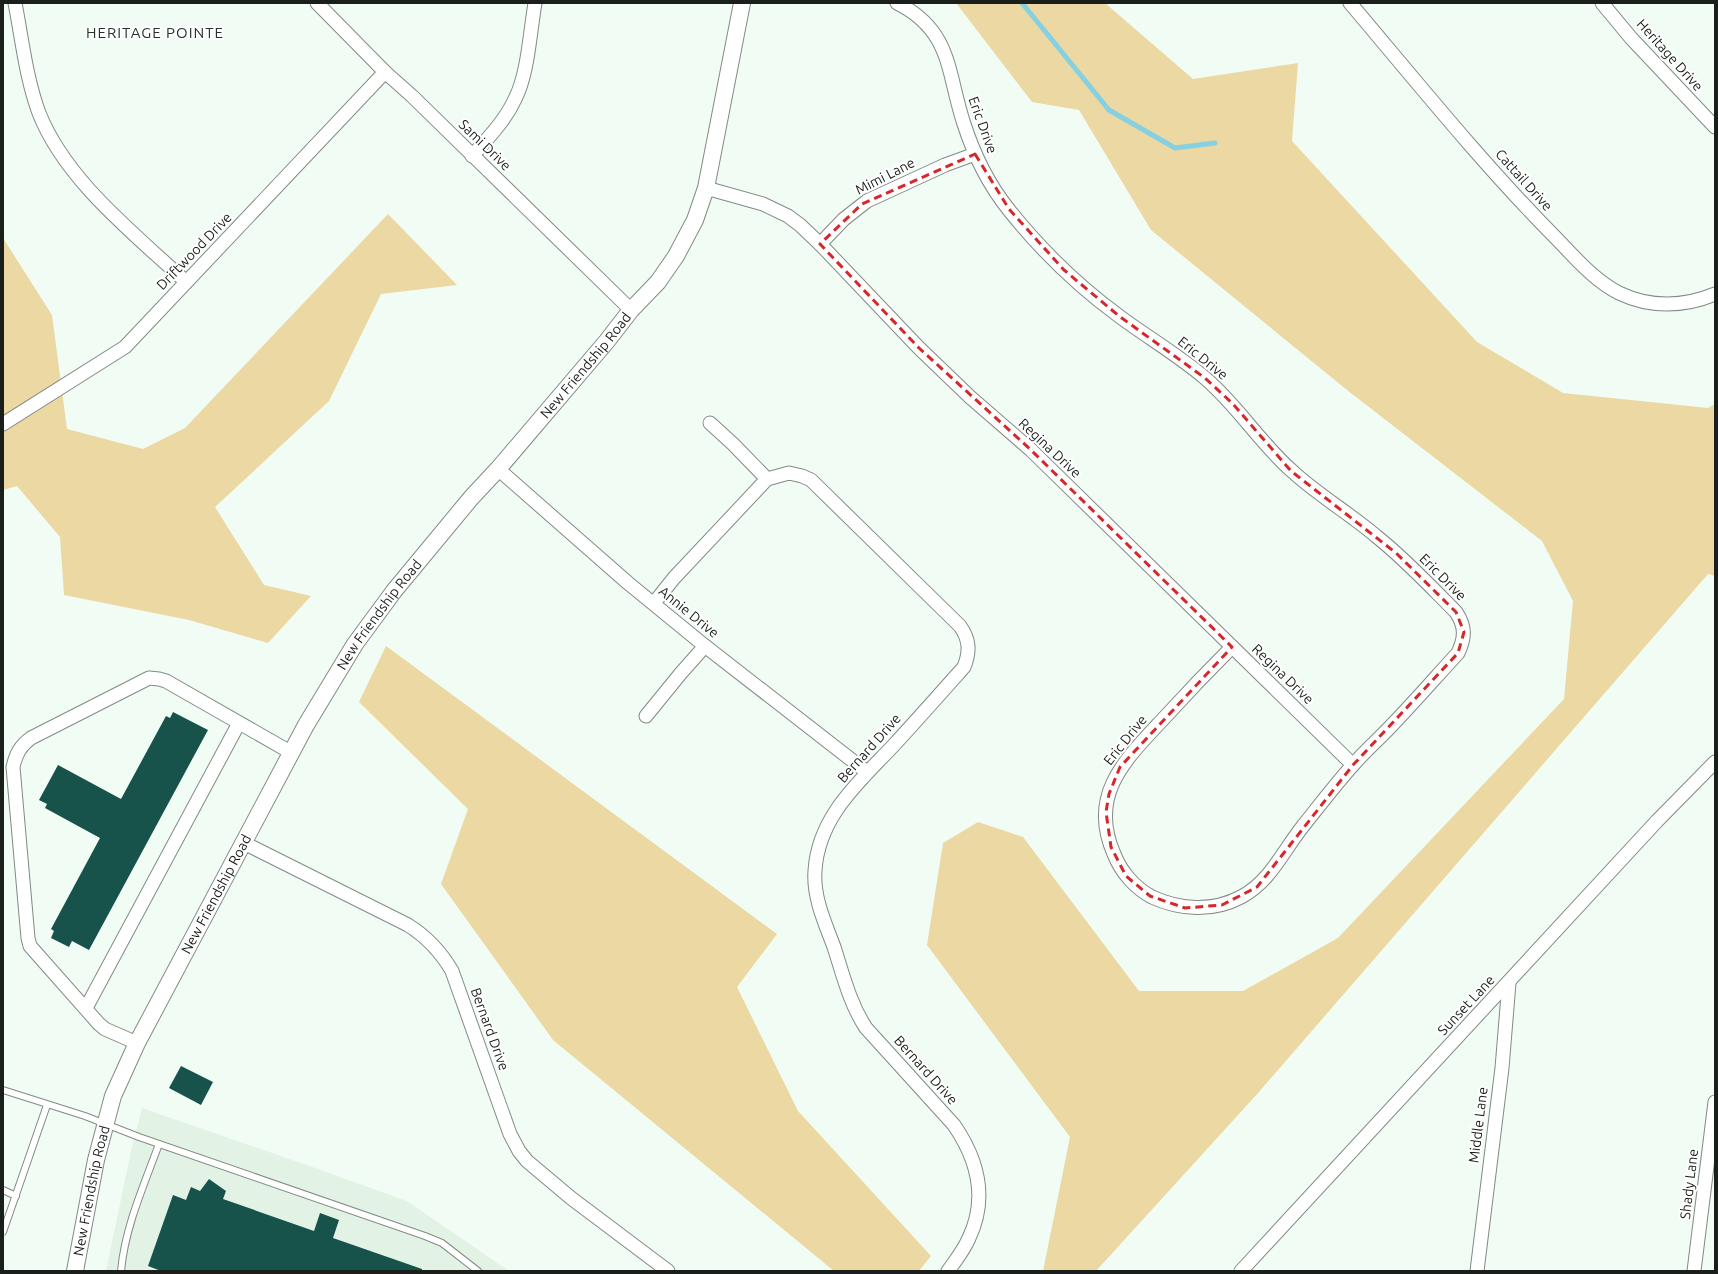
<svg xmlns="http://www.w3.org/2000/svg" width="1718" height="1274" viewBox="0 0 1718 1274" font-family="Ubuntu,sans-serif">
<rect width="100%" height="100%" fill="#f1fcf4"/>
<polygon fill="#e2f3e6" points="142,1108 304,1164 407,1201 509,1271 106,1271 131,1151"/>
<g fill="#ebd8a2">
<polygon points="956,3 1105,3 1193,79 1298,63 1292,141 1477,342 1563,393 1708,408 1715,404 1715,576 1708,574 1258,1093 1096,1271 1043,1271 1070,1137 927,945 943,843 978,822 1023,837 1139,991 1243,991 1338,938 1564,699 1573,601 1542,541 1347,390 1151,230 1079,110 1032,102"/>
<polygon points="388,214 457,285 381,294 329,401 215,507 264,585 311,596 268,643 189,620 64,595 60,537 17,486 3,490 3,238 52,315 67,429 143,449 185,428"/>
<polygon points="386,646 777,934 737,987 798,1111 931,1256 919,1271 834,1271 553,1040 441,884 468,809 359,702"/>
</g>
<g fill="none" stroke-linecap="round" stroke-linejoin="round">
<polyline stroke="#87d0e1" stroke-width="5" points="1022,3 1109,110 1175,148 1215,143"/>
</g>
<g fill="#17534b">
<polygon points="173,712 208,730 89,950 72,941 69,947 51,938 54,931 51,929 100,838 45,808 47,804 39,800 58,765 121,799 166,716 170,718"/>
<polygon points="181,1066 213,1082 201,1105 169,1088"/>
<polygon points="209,1179 226,1191 223,1199 314,1231 320,1213 339,1220 333,1238 422,1269 422,1271 161,1271 148,1266 173,1195 186,1200 191,1187 200,1191"/>
</g>
<g fill="none" stroke-linecap="round" stroke-linejoin="round">
<g stroke="#828b84" stroke-width="8">
<g id="service">
<polyline points="3,1090 85,1116 139,1137 425,1236 442,1243 478,1271"/>
<polyline points="3,1190 16,1196"/>
<polyline points="3,1232 47,1105"/>
<path d="M121,1271c4,-44 23,-86 38,-127"/>
</g>
</g>
<g stroke="#828b84" stroke-width="15">
<g id="minor">
<path d="M15,3c7,36 11,75 24,110 27,68 95,120 147,169"/>
<polyline points="317,3 385,72 412,96 631,310"/>
<path d="M897,3c56,28 50,71 67,121 10,31 25,61 45,86 32,40 69,76 110,106 28,21 59,39 86,62 33,28 55,65 87,93 26,24 57,42 84,65 29,23 54,50 80,76 10,15 9,26 2,41 -22,24 -43,48 -65,71 -13,14 -28,27 -41,42 -17,19 -33,40 -49,60 -20,25 -33,56 -62,71 -28,15 -61,13 -89,0 -17,-9 -31,-25 -38,-43 -27,-61 14,-97 52,-138 21,-23 43,-46 66,-69"/>
<path d="M1350,3c66,78 131,159 203,232 20,20 40,45 66,58 31,15 65,14 96,1"/>
<polyline points="1602,3 1631,38 1715,127"/>
<path d="M472,156c16,-18 33,-35 43,-57 13,-25 15,-67 20,-96"/>
<polyline points="706,188 763,204 788,216 800,225 820,244 919,348 970,397 1031,450 1353,765"/>
<polyline points="820,244 844,219 867,201 945,165 975,154"/>
<polyline points="710,423 733,444 767,479"/>
<polyline points="3,424 125,347 385,72"/>
<polyline points="498,469 628,583 705,646 867,772"/>
<path d="M654,603l20,-25 93,-99 22,-6 13,3 9,4 149,146c10,14 10,26 4,41 -24,27 -47,53 -71,79 -35,37 -75,71 -78,125 -2,26 10,52 19,76 9,28 16,57 32,81l88,97c24,35 34,73 15,113 -5,12 -13,22 -21,33"/>
<polyline points="646,716 681,673 705,646"/>
<path d="M244,843l164,82c19,12 33,27 44,46l58,163 9,17 8,10 44,37 97,73"/>
<polyline points="86,1008 239,723"/>
<path d="M137,1043l-32,-14 -6,-5 -69,-78 -2,-8 -15,-171c3,-13 7,-21 18,-29l118,-60 10,1 7,2 126,72"/>
<polyline points="1241,1271 1657,821 1715,762"/>
<polyline points="1477,1271 1502,1068 1509,983"/>
<polyline points="1694,1271 1715,1102"/>
</g>
</g>
<g stroke="#828b84" stroke-width="18">
<g id="tertiary">
<path id="s1" d="M75,1271l21,-111 17,-64 24,-53 169,-318 49,-81 39,-53 77,-93 27,-29 109,-128 24,-31 27,-28 18,-26 19,-36 11,-32 36,-185"/>
</g>
</g>
<use href="#service" stroke="#fff" stroke-width="6"/>
<use href="#minor" stroke="#fff" stroke-width="13"/>
<use href="#tertiary" stroke="#fff" stroke-width="16"/>
</g>
<path fill="none" stroke="#d62828" stroke-width="3" stroke-dasharray="8 5" stroke-linejoin="round" d="M975,154l34,55 55,61 55,46 86,62 28,26 58,67 105,82 60,59 8,20 -6,21 -105,112 -96,122 -35,18 -37,3 -35,-12 -24,-20 -15,-29 -5,-35 3,-18 11,-27 112,-120 -201,-197 -112,-102 -99,-104 42,-40z"/>
<g text-anchor="middle" stroke-width="4" stroke-linejoin="round" paint-order="stroke">
<g font-size="14" fill="#1b1f1c" stroke="#fff">
<text transform="translate(1670 55) rotate(48)" y="5">Heritage Drive</text>
<text transform="translate(983 125) rotate(70)" y="5">Eric Drive</text>
<text transform="translate(485 145) rotate(44)" y="5">Sami Drive</text>
<text transform="translate(885 176) rotate(-27)" y="5">Mimi Lane</text>
<text transform="translate(1524 180) rotate(48)" y="5">Cattail Drive</text>
<text transform="translate(194 251) rotate(-46)" y="5">Driftwood Drive</text>
<text transform="translate(1203 358) rotate(39)" y="5">Eric Drive</text>
<text dy="5" stroke="none"><textPath href="#s1" startOffset="1054">New Friendship Road</textPath></text>
<text transform="translate(1050 448) rotate(43)" y="5">Regina Drive</text>
<text transform="translate(1443 577) rotate(45)" y="5">Eric Drive</text>
<text transform="translate(689 612) rotate(39)" y="5">Annie Drive</text>
<text dy="5" stroke="none"><textPath href="#s1" startOffset="730">New Friendship Road</textPath></text>
<text transform="translate(1283 674) rotate(44)" y="5">Regina Drive</text>
<text transform="translate(1125 740) rotate(-51)" y="5">Eric Drive</text>
<text transform="translate(869 748) rotate(-48)" y="5">Bernard Drive</text>
<text dy="5" stroke="none"><textPath href="#s1" startOffset="406">New Friendship Road</textPath></text>
<text transform="translate(1466 1005) rotate(-47)" y="5">Sunset Lane</text>
<text transform="translate(490 1029) rotate(70)" y="5">Bernard Drive</text>
<text transform="translate(926 1070) rotate(48)" y="5">Bernard Drive</text>
<text transform="translate(1478 1125) rotate(-83)" y="5">Middle Lane</text>
<text transform="translate(1689 1184) rotate(-83)" y="5">Shady Lane</text>
<text dy="5" stroke="none"><textPath href="#s1" startOffset="82">New Friendship Road</textPath></text>
</g>
<g font-size="15" letter-spacing="1" fill="#29312b" stroke="#fff">
<text x="155" y="38">HERITAGE POINTE</text>
</g>
</g>
<rect width="1718" height="1274" fill="none" stroke="#1b1f1c" stroke-width="8"/>
</svg>
